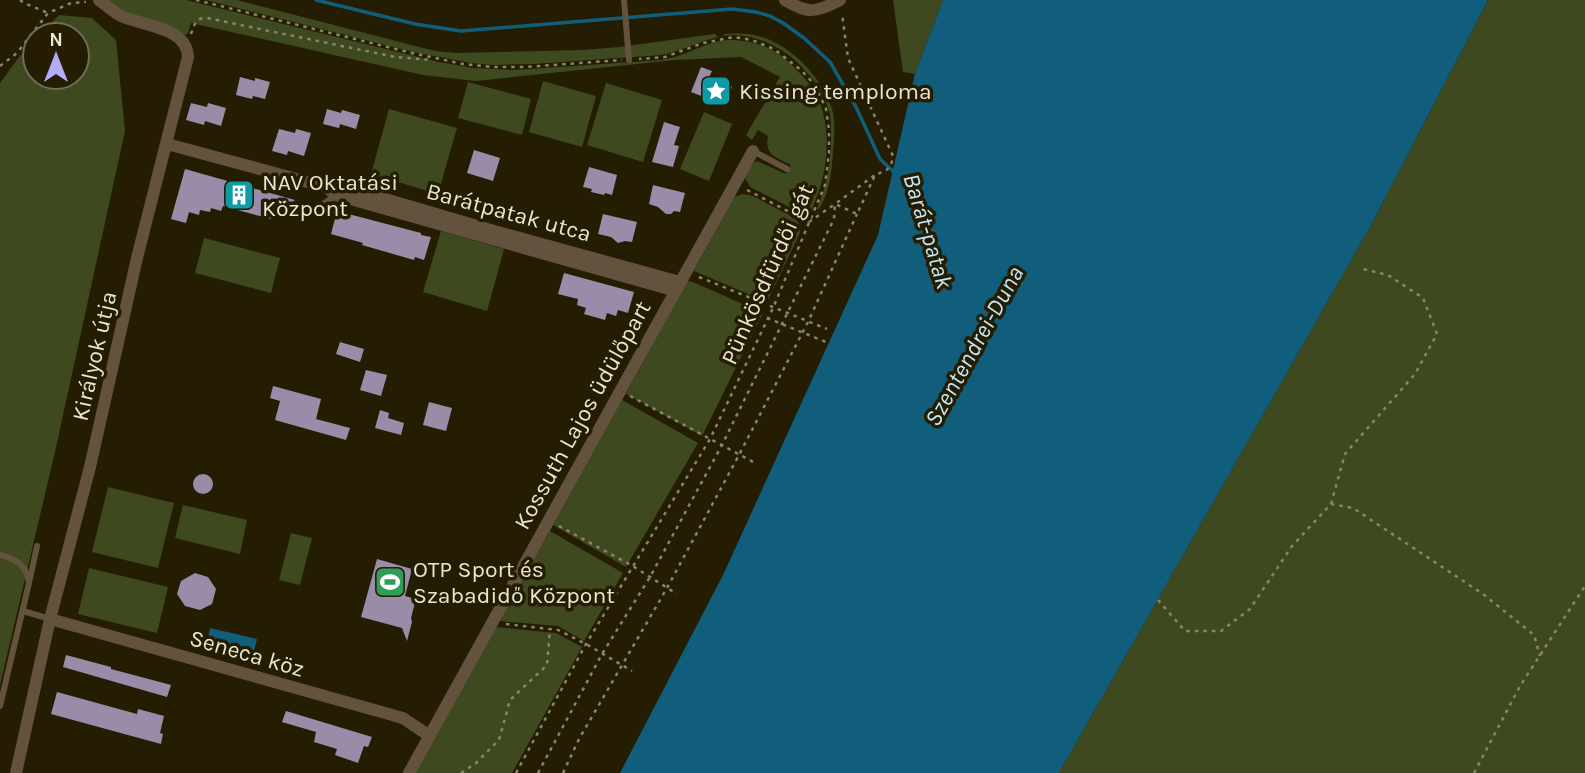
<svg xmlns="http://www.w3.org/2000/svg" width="1585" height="773" viewBox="0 0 1585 773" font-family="Karla,sans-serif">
<rect width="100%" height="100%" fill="#241d01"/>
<g fill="#3f4920">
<path d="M102,0h84l253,62 35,6 40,2 147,-10c23,-3 43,-18 66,-20 23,-1 48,7 64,24 7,7 15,15 21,24 18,26 17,64 10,93 -3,12 -9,24 -13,36l-59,-30 -5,-9 3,-12 9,-5 29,13 5,-9c-15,-8 -27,-10 -23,-29l-10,-6 -6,10 -6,-5 34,-58 -39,-20 -66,3 -199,21 -53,-6 -232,-52 -3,10 -4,3 -58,-21z"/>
<path d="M206,0h31l198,51 22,2 126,-3 36,-3 96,-13 3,3 6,-1v-2c13,-1 25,-1 38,3 31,10 60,41 70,72 4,14 2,30 1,43 -1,19 -4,42 -14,57h-2c11,-27 15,-51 14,-80 0,-7 0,-14 -3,-21 -7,-21 -22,-39 -38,-52 -17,-12 -34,-20 -55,-21 -26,0 -48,15 -73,20l-129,9 -41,1 -21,-2 -58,-11z"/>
<polygon points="893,0 943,0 915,74 903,72"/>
<polygon points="1488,0 1585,0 1585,773 1059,773 1371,225"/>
<polygon points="59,15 92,18 116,40 125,131 55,452 0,685 0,83 19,57 35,41 35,77 77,77 77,35 40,35"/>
<polygon points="543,81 596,96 582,147 529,132"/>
<polygon points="468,82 531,99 522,135 458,118"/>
<polygon points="606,83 662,100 643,162 587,145"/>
<polygon points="389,109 457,128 438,194 371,174"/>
<polygon points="704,112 732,124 709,181 680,169"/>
<path d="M743,194l10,2 40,21c6,5 9,10 6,18l-32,67 -73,-31 40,-74z"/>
<polygon points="441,231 504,249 487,311 423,292"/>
<polygon points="204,238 280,258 271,293 195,273"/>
<polygon points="687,281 693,282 763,313 702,436 626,394"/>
<polygon points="622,400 698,443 626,567 553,525"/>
<polygon points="108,487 174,503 158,568 92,552"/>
<polygon points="183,505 247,520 240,554 175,538"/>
<polygon points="550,531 623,573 584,641 558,626 499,621"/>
<polygon points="291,533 312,538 300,585 279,580"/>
<polygon points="89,568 168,587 157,633 78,614"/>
<polygon points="496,627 556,633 582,647 512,773 415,773"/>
</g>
<g fill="#115e7c">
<polygon points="943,0 1488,0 1371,225 1059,773 620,773 724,573 878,235 915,74"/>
<polygon points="210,628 257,639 252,660 206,649"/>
</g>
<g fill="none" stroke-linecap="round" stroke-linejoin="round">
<polyline stroke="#115e7c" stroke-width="3.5" points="316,0 415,24 461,31 732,9 756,12 770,16 783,23 804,38 830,62 856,107 880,159 896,174"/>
</g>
<g fill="#9a8ca9">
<polygon points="701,67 712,71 709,77 732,87 725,105 691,92"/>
<polygon points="240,77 255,81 255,78 270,82 265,99 253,96 252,99 236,95"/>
<polygon points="191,103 207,107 208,103 226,108 221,126 205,121 204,125 186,120"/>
<polygon points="327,109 341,113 342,110 360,115 356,129 340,124 339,128 323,124"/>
<polygon points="664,122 680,127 674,145 679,146 673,167 652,162"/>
<polygon points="279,129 295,133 296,129 311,133 304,156 288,151 287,155 272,151"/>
<polygon points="474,150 500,158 493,181 467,173"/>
<polygon points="589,167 617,175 612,195 605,193 604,195 591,192 592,189 583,187"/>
<polygon points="185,169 295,200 290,204 293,210 286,208 284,217 273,214 271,219 223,206 221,211 211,208 210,212 200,210 199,215 189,212 186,223 171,219"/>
<polygon points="653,185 685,193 680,212 674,211 671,214 666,214 658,207 649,204"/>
<polygon points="337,211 421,233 421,235 431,237 424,260 415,257 414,260 362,245 363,243 331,234"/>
<polygon points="603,214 637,222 632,242 625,241 618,243 611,237 598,234"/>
<polygon points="564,273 634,292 628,313 618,310 616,316 607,313 605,320 584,314 586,308 577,305 578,299 558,294"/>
<polygon points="340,342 364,349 360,362 336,354"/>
<polygon points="366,370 387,375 381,396 360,390"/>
<polygon points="273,386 321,399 316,419 350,428 346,440 275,420 280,401 270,398"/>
<polygon points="429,402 452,408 446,431 423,425"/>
<polygon points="380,410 389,413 388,418 404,423 401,435 375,428"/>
<circle cx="203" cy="484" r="10"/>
<polygon points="377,559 412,569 405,596 416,599 411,618 412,622 407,641 402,628 361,617"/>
<polygon points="195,573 208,577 216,589 212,604 200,610 185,606 177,594 181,581"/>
<polygon points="66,655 111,667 111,669 171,685 167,697 63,667"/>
<polygon points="57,692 137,714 138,709 164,716 160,733 163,734 161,744 51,714"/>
<polygon points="286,711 372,737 368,747 364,746 358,763 335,755 337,749 314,742 316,732 282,722"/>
</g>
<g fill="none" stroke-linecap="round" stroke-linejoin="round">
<g stroke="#89846d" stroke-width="2.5" stroke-dasharray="3.5 5" stroke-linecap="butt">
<polyline points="20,0 24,3 48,13"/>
<polyline points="196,0 412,53 463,64 492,67 525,67 622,60"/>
<path d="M191,34c3,-9 5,-17 16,-16l188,39 37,3"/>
<polyline points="0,66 17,53 48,13 71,3 86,2"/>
<polyline points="747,190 809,222"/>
<path d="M809,222l26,-18 22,10 18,-39c12,-5 16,-5 18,-19l-45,-98 -6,-44"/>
<polyline points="699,277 827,329"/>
<polyline points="767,318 826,342"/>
<polyline points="630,396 757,464"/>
<polyline points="1331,504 1345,454 1415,374 1437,334 1423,298 1388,275 1363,269"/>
<polyline points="559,526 631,565 677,594"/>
<polyline points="1158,600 1185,631 1221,631 1250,609 1292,546 1331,504 1353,508 1483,594 1534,635 1540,656"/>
<polyline points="506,624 558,630 586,644 632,671"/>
<polyline points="461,773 476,763 499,740 510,700 547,665 550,629"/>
<polyline points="516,773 586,644 710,439 773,308 825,185 829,153 829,130 826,109 821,98 813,83 801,70 774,49 752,40 734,37 703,43 665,57 639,59"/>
<polyline points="538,773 602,654 650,577 722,445 834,219 835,204 875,175"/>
<polyline points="563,773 579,739 667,588 739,455 808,322 857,214"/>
<polyline points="1474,773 1520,686 1585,586"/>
</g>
<g stroke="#63533e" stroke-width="6">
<polyline points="624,0 629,60"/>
<polyline points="753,151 787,169"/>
<polyline points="296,205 315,210 336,195"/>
<path d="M0,555c16,4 27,10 29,28l-29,123"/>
<polyline points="30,579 37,546"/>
<polyline points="23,611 50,619"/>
</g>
<g stroke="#63533e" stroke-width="12">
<path d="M785,0c23,14 31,13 55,0"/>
<polyline points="167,144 326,187 341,186 494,231 680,282"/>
<polyline points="326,187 336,195 676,291"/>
<polyline points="50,619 403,718 428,735"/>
<path d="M16,773l34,-154 40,-152 47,-209 51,-201c-1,-30 -45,-31 -67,-41 -8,-4 -15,-11 -22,-16"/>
<polyline points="409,773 753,151"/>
</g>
</g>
<defs>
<g id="sight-square" transform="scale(1.575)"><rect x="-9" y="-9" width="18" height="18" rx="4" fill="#0f9aa8" stroke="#241d01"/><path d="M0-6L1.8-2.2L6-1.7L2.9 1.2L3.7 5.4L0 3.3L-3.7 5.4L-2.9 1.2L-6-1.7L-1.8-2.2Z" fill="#fff"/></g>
<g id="building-square" transform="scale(1.575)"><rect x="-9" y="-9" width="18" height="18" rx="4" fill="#0f9aa8" stroke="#241d01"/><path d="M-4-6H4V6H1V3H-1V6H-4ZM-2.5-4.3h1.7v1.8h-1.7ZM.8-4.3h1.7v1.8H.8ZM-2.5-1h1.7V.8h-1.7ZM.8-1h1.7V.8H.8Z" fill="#fff"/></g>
<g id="stadium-square" transform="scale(1.575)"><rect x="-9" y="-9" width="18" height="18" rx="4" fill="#2e9e5b" stroke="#241d01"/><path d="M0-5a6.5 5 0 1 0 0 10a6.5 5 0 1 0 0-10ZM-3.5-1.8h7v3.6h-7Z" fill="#fff"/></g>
</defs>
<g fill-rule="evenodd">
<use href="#sight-square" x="716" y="91"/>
<use href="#building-square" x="239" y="195"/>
<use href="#stadium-square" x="390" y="582"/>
</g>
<g text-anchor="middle" stroke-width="7" stroke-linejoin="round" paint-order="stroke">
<g font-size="23" fill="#e9e5d4" stroke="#241d01" text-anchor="start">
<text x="739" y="99">Kissing temploma</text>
<text x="262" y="190">NAV Oktatási<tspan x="262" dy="26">Központ</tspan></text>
<text x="413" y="577">OTP Sport és<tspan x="413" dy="26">Szabadidő Központ</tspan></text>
</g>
<g font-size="23" fill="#e9e5d4" stroke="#241d01">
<text transform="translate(509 212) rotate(15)" y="8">Barátpatak utca</text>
<text transform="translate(767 274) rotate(-66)" y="8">Pünkösdfürdői gát</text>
<text transform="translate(94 356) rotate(-77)" y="8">Királyok útja</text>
<text transform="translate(582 415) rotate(-61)" y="8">Kossuth Lajos üdülőpart</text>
<text transform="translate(247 653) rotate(16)" y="8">Seneca köz</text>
</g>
<g font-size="24" font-style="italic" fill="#c3e7fa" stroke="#241d01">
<text transform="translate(928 231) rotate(73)" y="8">Barát-patak</text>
<text transform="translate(974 346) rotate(-61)" y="8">Szentendrei-Duna</text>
</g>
</g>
<g transform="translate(56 56)"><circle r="33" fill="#241d01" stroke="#736d55" stroke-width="2"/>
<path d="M0-5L12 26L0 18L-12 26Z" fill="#b4acf9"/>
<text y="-10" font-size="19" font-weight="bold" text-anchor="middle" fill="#e9e5d4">N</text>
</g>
</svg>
